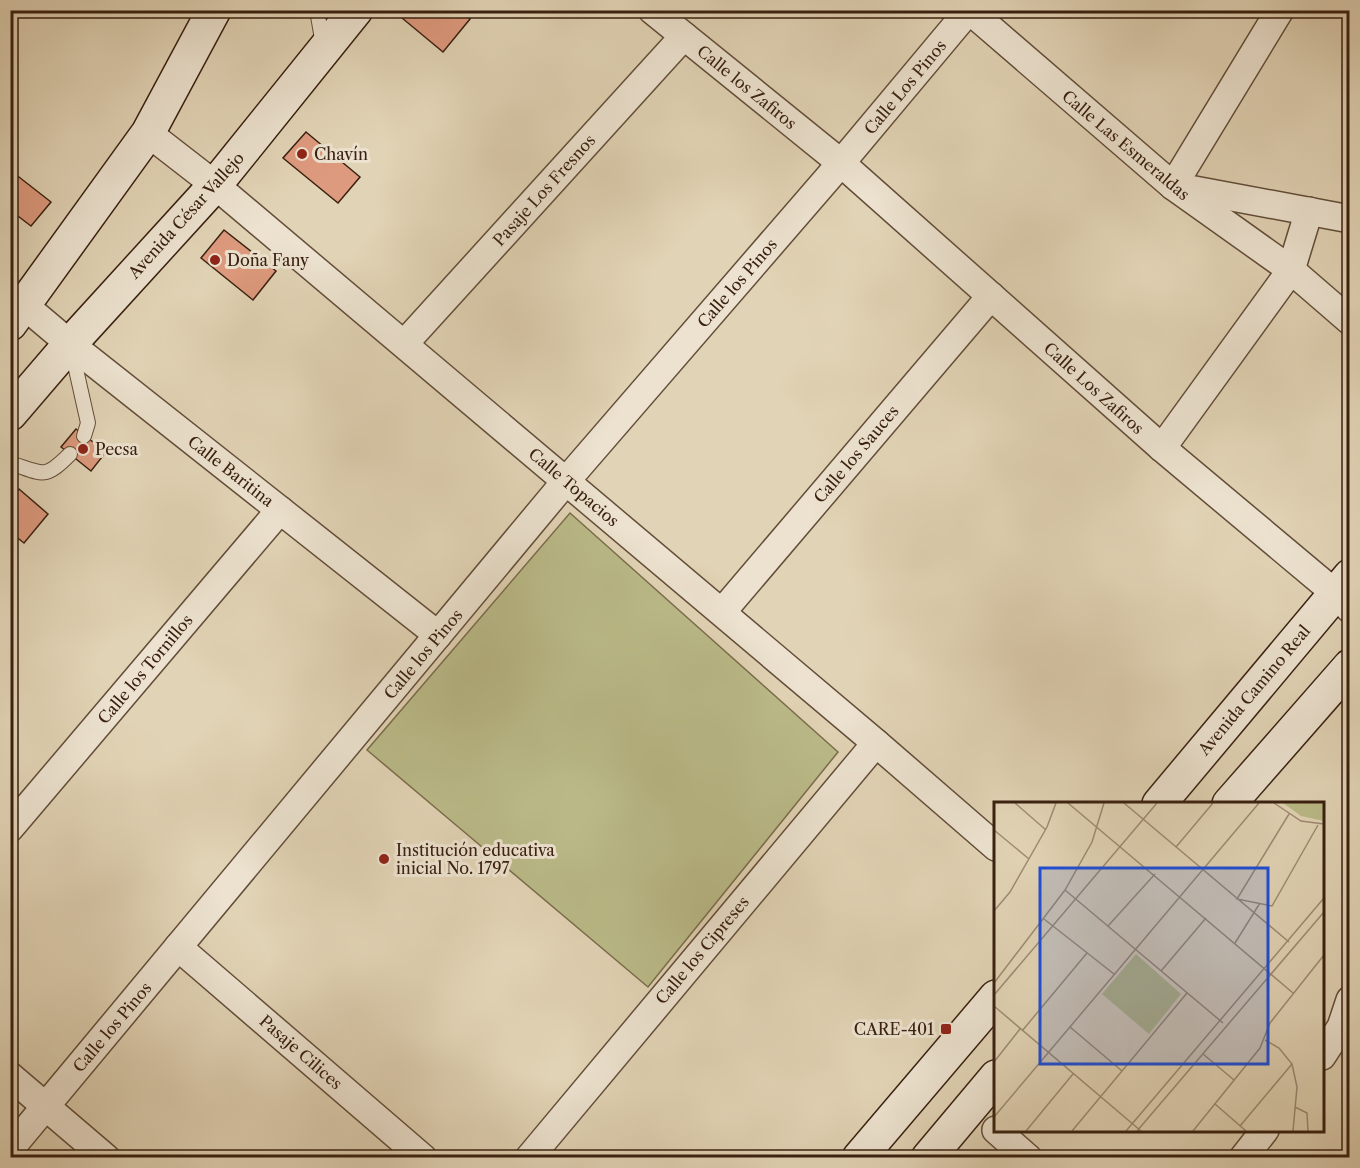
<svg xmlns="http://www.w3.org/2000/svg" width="1360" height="1168" viewBox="0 0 1360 1168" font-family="'Libre Caslon Text',serif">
<rect width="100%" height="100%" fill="#e1d3b5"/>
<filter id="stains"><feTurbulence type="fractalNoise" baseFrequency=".00333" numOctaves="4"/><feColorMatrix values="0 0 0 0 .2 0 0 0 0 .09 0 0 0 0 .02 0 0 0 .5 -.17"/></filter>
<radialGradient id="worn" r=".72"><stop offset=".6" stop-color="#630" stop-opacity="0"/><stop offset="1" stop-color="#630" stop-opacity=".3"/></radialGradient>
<polygon fill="#baba88" stroke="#7a6d4c" stroke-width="1.5" points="570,513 838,752 648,987 367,750"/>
<g fill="#de9a7e" stroke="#392010" stroke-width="1.5">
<polygon points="408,10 460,10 470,19 443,52 402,18"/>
<polygon points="306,132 360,177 338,203 283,158"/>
<polygon points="10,170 51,202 31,226 10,210"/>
<polygon points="224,230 276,271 253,300 201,258"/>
<polygon points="76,429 106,452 91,471 61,447"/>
<polygon points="19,489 48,514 24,543 10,532 10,499"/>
</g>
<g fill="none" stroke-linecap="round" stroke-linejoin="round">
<g stroke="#634d39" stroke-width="16">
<g id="lane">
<polyline points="317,10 323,45"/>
<polyline points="71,347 88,423 84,436"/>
<path d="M10,463c34,11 34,17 60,-9"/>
</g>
</g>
<g stroke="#634d39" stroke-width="30">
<g id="street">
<polyline points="652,10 841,163 1162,448 1335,593 1350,609"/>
<polyline points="969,10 1173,186 1291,270 1350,321"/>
<polyline points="1280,10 1173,186 1350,219"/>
<polyline points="148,133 215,185 876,743 996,847"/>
<polyline points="25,306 70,344 438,635"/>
<polyline points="404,344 684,36"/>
<polyline points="1162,448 1291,270 1309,211"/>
<polyline points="722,612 991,296"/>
<polyline points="10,828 280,510"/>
<polyline points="178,947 423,1158"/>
<polyline points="1322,1056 1341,1027 1350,1000"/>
<polyline points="10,1076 106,1158"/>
<polyline points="996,1130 1028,1158"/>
<polyline points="10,1149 566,481 841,163 969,10"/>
<polyline points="529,1158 876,743"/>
<polyline points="1243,1158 1265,1130"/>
</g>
</g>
<g stroke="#392010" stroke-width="36">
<g id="secondary">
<polyline points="10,324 148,133 214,10"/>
<polyline points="10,414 70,344 215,185 356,10"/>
<polyline points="1159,804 1350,576"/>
<polyline points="1229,804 1350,666"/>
<polyline points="859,1158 996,997"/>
<polyline points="928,1158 996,1077"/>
</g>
</g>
<use href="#lane" stroke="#ece2cf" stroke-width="14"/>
<use href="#street" stroke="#ece2cf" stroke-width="27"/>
<use href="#secondary" stroke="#ece2cf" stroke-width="33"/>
</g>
<g fill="#8f2418" stroke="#ece2cf" stroke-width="2">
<circle cx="302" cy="154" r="6"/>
<circle cx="215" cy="260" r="6"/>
<circle cx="83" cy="449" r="6"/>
<circle cx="384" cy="859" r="6"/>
<rect x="940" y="1023" width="12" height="12" rx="3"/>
</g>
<g text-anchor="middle" stroke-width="6" stroke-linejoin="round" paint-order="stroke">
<g font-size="16" fill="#392010" stroke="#ece2cf">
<text transform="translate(747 87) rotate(39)" y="6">Calle los Zafiros</text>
<text transform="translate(905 87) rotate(-50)" y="6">Calle Los Pinos</text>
<text transform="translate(1126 145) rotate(40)" y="6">Calle Las Esmeraldas</text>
<text transform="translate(544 190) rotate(-48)" y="6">Pasaje Los Fresnos</text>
<text transform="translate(186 215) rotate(-48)" y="6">Avenida César Vallejo</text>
<text transform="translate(737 283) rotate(-49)" y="6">Calle los Pinos</text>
<text transform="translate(1094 388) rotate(42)" y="6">Calle Los Zafiros</text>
<text transform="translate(856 454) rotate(-50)" y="6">Calle los Sauces</text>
<text transform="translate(231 471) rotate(38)" y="6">Calle Baritina</text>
<text transform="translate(574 487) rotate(40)" y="6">Calle Topacios</text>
<text transform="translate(423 654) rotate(-50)" y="6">Calle los Pinos</text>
<text transform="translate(145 669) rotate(-50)" y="6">Calle los Tornillos</text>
<text transform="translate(1254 690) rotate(-50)" y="6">Avenida Camino Real</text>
<text transform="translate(702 950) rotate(-50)" y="6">Calle los Cipreses</text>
<text transform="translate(112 1027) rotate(-50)" y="6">Calle los Pinos</text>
<text transform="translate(301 1052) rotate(41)" y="6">Pasaje Cilices</text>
</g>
<g font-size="16" fill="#392010" stroke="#ece2cf" text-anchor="start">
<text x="314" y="160">Chavín</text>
<text x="227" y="266">Doña Fany</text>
<text x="95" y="455">Pecsa</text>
<text x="396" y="856">Institución educativa<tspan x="396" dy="18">inicial No. 1797</tspan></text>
<text x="934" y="1035" text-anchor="end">CARE-401</text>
</g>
</g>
<g transform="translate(994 802)">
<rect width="330" height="330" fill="#e1d3b5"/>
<path d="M289,1h41v18l-23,-5zM142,152l45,40 -32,40 -47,-40z" fill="#baba88"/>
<path fill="none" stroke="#9e8b73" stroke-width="1.5" d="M21,1l31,27M74,1l225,190M130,1l165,139M280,1l27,18 23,3M295,12l-52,85 35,7 46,-81M0,28l35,29M182,45l37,-44M71,88l158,133M0,109l16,-19 37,-65 9,-24M50,117l70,55M114,124l47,-52M241,141l25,-40M167,169l45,-53M0,181l71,-93 27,-48 12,-39M0,193l163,-192M0,204l147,125M76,225l52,44M28,229l65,-78M271,238l14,8 13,16 5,23 -4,44M209,252l31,26M0,260l26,-33M221,302l31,27M301,305l12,6 1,18M0,315l265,-314M246,324l52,-62M32,329l47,-57M78,329l115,-138M132,329l198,-233M143,329l187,-219M199,329l67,-83 10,-25 54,-68"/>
<path fill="#1d4ed8" fill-opacity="0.15" stroke="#1d4ed8" stroke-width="3" d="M46,66h228v196h-228z"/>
<rect width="330" height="330" fill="none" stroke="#392010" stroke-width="3"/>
</g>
<rect width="1360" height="1168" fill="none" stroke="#e1d3b5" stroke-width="36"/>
<rect x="12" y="12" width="1336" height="1144" fill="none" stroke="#392010" stroke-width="3"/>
<rect x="18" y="18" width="1324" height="1132" fill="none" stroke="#392010" stroke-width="1.5"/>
<rect width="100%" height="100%" filter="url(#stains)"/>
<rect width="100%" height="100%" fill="url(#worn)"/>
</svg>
